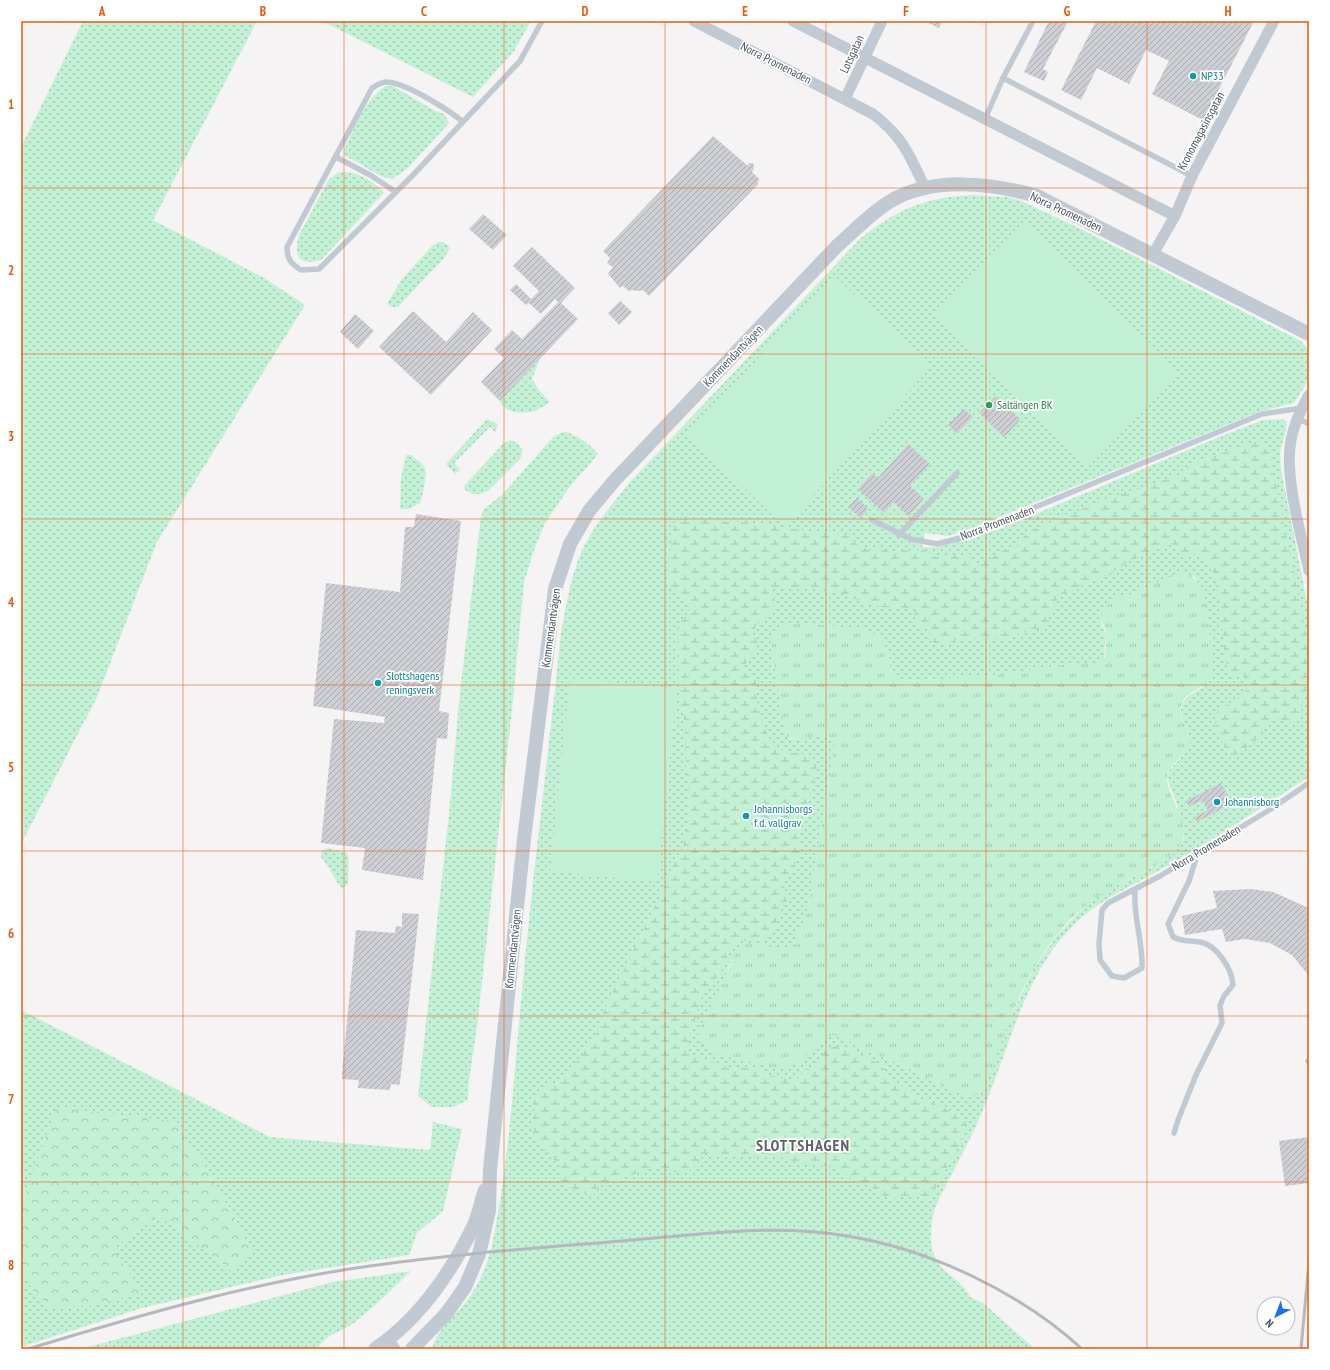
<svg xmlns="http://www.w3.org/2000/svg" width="1330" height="1370" viewBox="0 0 1330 1370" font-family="'PT Sans Narrow',sans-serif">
<defs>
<pattern id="grass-dots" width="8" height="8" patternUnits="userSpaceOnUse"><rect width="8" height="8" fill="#c3f1d5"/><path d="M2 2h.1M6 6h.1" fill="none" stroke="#a0c6b0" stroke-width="1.8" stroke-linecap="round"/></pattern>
<pattern id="forest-crowns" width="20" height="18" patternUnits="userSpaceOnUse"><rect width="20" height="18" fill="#c3f1d5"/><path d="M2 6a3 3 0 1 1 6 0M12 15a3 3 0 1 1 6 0" fill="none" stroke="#a0c6b0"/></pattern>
<pattern id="wetland-marsh" width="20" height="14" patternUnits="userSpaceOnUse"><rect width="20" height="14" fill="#c3f1d5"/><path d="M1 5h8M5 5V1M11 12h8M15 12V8" fill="none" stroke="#a0c6b0"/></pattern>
<pattern id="park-tufts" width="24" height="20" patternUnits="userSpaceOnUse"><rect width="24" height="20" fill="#c3f1d5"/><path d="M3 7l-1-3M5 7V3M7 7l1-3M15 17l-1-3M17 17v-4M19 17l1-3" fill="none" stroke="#a0c6b0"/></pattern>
<pattern id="building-hatch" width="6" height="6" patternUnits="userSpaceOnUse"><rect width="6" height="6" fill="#cdcfd5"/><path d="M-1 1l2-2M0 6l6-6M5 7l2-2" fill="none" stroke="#a8abb0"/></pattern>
</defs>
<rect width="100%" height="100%" fill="#f5f3f3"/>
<g fill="url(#grass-dots)" fill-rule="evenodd">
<polygon points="83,21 257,21 153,220 264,278 305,305 157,542 97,697 21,844 21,147"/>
<polygon points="322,21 531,21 514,51 473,97"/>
<path d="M386,86h7l42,25 9,3 5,9 -42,46 -15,10c-18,-3 -30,-16 -47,-23l-1,-6c11,-23 21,-51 42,-64z"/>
<path d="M339,172c17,-1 35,8 45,21l-63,67c-23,6 -27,-3 -22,-25l30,-56z"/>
<path d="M972,195l34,2 13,3 60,28 222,113 8,10v28l-15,24 -33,8 -294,119 -18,6 -24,-3 -3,14h16l64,-19 217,-91 44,-17 21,-1 3,6 -7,27 1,18 28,142v165c-50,31 -99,66 -151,94 -34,20 -60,28 -88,58 -46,48 -60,116 -85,176 -14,35 -34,68 -50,103 -6,21 -8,45 9,62 10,8 20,15 26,27l13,6 52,46h-603c5,-20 22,-32 34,-47 14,-18 22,-40 27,-61 15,-75 20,-152 27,-228 11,-127 28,-253 41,-380 5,-27 9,-54 20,-80 11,-26 31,-48 48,-70l231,-244c38,-30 63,-41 112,-44zM1171,575l23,1 3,4 6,107c-25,14 -27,20 -14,46l-4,20 -16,18 -2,7 10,26 7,34 -10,15 -23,15 -42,21 -21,14 -31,32 -24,35 -8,17 -18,39 -22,57 -7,10 -11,4 -78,-38 -20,-7 -26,-14 -11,-3 -9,5 -24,22 -74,-85 6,-17 48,-12 9,1 5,-1 3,-7v-10l8,-10 5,-18 25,-154 1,-7c-11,-10 -30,-3 -43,-3l-5,-2 -6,-25 -10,-69 2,-10 16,-9 10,-1 66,6c26,13 21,23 29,47l6,3 9,2 80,-5 86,-13h12l7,2 10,-5 2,-25 -5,-13 2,-13 14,-12 10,-1 30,-13z"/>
<polygon points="439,242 445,243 450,248 444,258 398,307 391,307 387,304 402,279 433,245"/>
<path d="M539,360l-7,19 6,10 12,13c-4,3 -9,6 -13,8 -11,5 -33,4 -37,-9z"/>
<polygon points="487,419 498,424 495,432 490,427 454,463 460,470 455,474 446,464"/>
<path d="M564,432c11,1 27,13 34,22l-29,34 -24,35 -11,27 -10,32 -12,128 -35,317 -8,53 -1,20 -15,7h-21l-14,-11 31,-282 11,-122 21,-176 3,-7 18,-14 52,-59z"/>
<polygon points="511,440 517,443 522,449 521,458 488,491 480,494 473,494 465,490 464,486 504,443"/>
<path d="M406,455h5c4,4 12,8 14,13 2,7 -2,28 -5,35l-11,6h-9l1,-31z"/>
<path d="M328,848l18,4 3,6 -1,26 -6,5c-8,-11 -13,-23 -21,-32l1,-7z"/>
<polygon points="21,1010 270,1137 430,1150 433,1122 462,1129 443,1211 417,1233 409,1255 283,1275 142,1308 21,1347 21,1275 49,1307 142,1293 113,1248 159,1216 231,1270 252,1251 205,1166 172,1121 21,1194"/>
<path d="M411,1271c-18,18 -36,35 -56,51 -14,11 -27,10 -38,27h-237l253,-67z"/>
</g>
<polygon fill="url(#forest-crowns)" points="56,1107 172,1121 205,1166 252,1251 231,1270 159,1216 113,1248 143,1293 90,1306 49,1307 21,1275 21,1194 26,1192"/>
<path fill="url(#wetland-marsh)" d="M1258,441l14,10v12l37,184v39l-2,1 -5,15 -1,18c-9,4 -14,3 -22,-2l-6,3 -15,18 -26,19 -4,-1c-4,-15 -15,-28 -13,-43 8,-9 20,-12 30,-21l2,-14 -7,-4 -8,1c-2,-4 -5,-9 -6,-14 -4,-21 -5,-97 -26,-106 -6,-3 -14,0 -21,2l1,-10 -10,-5 -41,19 -20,12 -49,21 -11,22v9l-31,8 -11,5h-43l-22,6 -10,-3 -2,-5v-7c-15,-2 -16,-9 -15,-22l-33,-1 -17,-4 -21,-9 -42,-7 -12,2 -18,-2 -2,5 4,4 2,8 -8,12 -11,7 -4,10 5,9c-4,13 -9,15 -15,26 3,4 11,9 13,13 1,4 0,9 0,13 4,17 6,38 19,51 13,12 28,4 42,16l-3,24 -10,26 -3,12 -2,35 -16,25 4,12v7l-8,11 -5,16 -7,10 -29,2 -7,7 -12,28 -16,17 -14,46 -1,11 6,6 34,11 30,2 11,6 21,5 8,-2 8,-9 10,-2 10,-19c29,-6 32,10 56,15l7,15 8,7 11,2 12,11 36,15 10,9v11l-37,67 -10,-4h-14l-12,3 -11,-4 -15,-11 -15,-4 -14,-13 -34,-3 -34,-10 -14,3 -22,-2 -11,3 -17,-6c-5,7 -13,18 -22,21 -10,2 -18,-7 -27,-6 -19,3 -35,15 -53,16l-11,12 -16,-3 -15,-11 -3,-17 -10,-9 -15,-19 -2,-10 3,-11 -2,-13 15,-16 10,-4 10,-7 29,-43 9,-26 58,-118 9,-23 9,-15 7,-30v-21l-3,-33 -1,-39 -7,-45 -1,-27 1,-31 12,-13 -4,-11 -17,-14 1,-35 5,-33 79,5 52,8 51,4 -2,8 5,4 10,3 6,-2 12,3 36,-1 12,7 33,-3 9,9 12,-4 11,-8 16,-4 6,-10 10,-8 20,-7 7,-6 17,-5 33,-14 51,-16 14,-5 9,-7 15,-8z"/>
<path fill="url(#park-tufts)" d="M1188,572l13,13 7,29 5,59c-5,16 -25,16 -31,30 -7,15 13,29 7,43 -5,11 -22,20 -22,32 0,20 27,48 12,69 -12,17 -51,30 -69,42 -26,15 -49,37 -65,62 -16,23 -28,50 -38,76 -6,15 -17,56 -29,66 -2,2 -8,3 -11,4l-78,-38 -20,-7 -26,-14 -11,-3 -9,5 -24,22 -10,5h-15l-63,-14 -12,-11 -1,-10 27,-55 12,-28 4,-4 9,-2 37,6 6,-2 3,-6v-10l8,-10 5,-18 26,-161c-14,-12 -32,1 -48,-5l-6,-25 -10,-69 2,-10 16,-9 10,-1 66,6c26,13 21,23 29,47l6,3 9,2 80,-5 86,-13h12l7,2 10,-5c2,-7 3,-18 2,-26 -1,-12 -8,-10 -3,-25l14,-12 10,-1 30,-13 14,-8z"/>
<g fill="#c3f1d5">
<polygon points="1024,221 1179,374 1089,466 933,314"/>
<polygon points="834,275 932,366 785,526 687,436"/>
<polygon points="570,678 677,689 657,882 550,871"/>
</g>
<g fill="url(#building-hatch)">
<polygon points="925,21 942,21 939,28"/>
<polygon points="1049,21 1068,21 1043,69 1048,72 1044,81 1024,72"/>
<polygon points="1096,21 1254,21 1203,120 1152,94 1169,61 1146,50 1129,84 1097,68 1081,100 1061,90"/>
<polygon points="713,136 748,166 749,163 753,163 754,168 752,172 759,179 758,184 649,296 643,290 638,291 632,290 629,291 623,286 620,288 608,274 613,267 607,263 610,258 603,251"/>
<polygon points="483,214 507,235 493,250 469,229"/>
<polygon points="532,247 575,288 561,303 578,319 500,401 481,382 504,358 494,349 512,330 522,339 558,302 555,299 541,314 529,303 526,305 510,290 516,284 531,299 539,291 513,266"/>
<polygon points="620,301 632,312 619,325 608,313"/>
<polygon points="413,311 446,342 473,312 492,330 431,395 379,347"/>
<polygon points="355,314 374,331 358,349 340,332"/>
<polygon points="996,396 1020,420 1004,437 979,413"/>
<polygon points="964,409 973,417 957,434 948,425"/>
<polygon points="908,444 930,464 910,486 924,499 909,516 894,502 884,513 858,489 872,473 878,478"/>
<polygon points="857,498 868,509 860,518 848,507"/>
<polygon points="416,514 461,521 439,711 449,713 447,739 437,738 423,880 362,870 365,848 321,843 334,719 384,723 385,717 313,706 326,583 400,592 405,527 414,527"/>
<polygon points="1221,783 1232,803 1197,822 1195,817 1208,810 1202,800 1189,807 1186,801"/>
<polygon points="1250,889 1273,892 1309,908 1309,976 1292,955 1270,943 1245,939 1226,942 1222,929 1185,935 1182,916 1217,908 1213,891"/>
<polygon points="402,913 419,914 400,1082 399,1085 391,1084 390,1090 358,1088 359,1080 342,1079 342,1073 356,930 395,933 396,926 402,927"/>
<polygon points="1309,1137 1309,1183 1285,1186 1279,1141"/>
</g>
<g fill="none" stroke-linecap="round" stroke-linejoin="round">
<g stroke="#c1cad2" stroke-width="5.5">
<polyline points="1003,78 1033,21"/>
<polyline points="985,119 1003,78 1192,176"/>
<path d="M462,121c-15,-12 -57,-39 -76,-39 -5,0 -10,4 -14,6l-85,159c0,12 4,17 14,23l18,-1 94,-94 107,-114 22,-40"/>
<polyline points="336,157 370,175 396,192"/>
<polyline points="1297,418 1309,424"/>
<polyline points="872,520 911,539 937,544 960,538 1262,414 1302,408"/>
<polyline points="899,535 957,473"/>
<path d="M1135,889c-2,29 8,52 7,79l-18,10 -12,-2 -12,-16 -1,-16 3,-34 6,-7 52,-27 111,-67 38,-26"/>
<polyline points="1308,1061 1309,1062"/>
<path d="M1174,1133l4,-13 18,-45 26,-52 -2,-18 4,-9 9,-11c-1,-16 -16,-40 -33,-43 -11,-2 -17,0 -27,-5l-5,-13 21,-43 9,-29"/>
</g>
<g stroke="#c1cad2" stroke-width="11">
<path d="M694,21l179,93c30,23 36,40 52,74"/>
<polyline points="793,21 1175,216"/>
<polyline points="845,99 882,21"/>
<polyline points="1153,254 1175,216 1192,176 1274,21"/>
<path d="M1309,395c-8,14 -15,29 -18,45 -7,36 10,94 18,131"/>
<polyline points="389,1340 395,1349"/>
</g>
<g stroke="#c1cad2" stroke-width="14">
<path d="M375,1349c44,-30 76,-76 99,-124 5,-11 7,-24 11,-35"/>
<path d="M412,1349l34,-35 19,-27 14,-33 10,-43 1,-41 34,-331 31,-250 15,-45 19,-33 25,-30 223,-235c17,-15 33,-32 52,-44 43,-26 102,-19 148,-6l272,138"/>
</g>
<g stroke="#b5b8bd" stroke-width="3">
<path d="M28,1349c112,-34 226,-67 342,-83 83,-12 168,-18 252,-25 75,-6 150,-18 225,-5 82,13 173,56 235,113"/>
<polyline points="1301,1349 1309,1262"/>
<polyline points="1309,1349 1309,1343"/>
</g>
</g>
<path fill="none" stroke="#e8590c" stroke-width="1" stroke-opacity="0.55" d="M183,21v1328M344,21v1328M504,21v1328M665,21v1328M826,21v1328M986,21v1328M1147,21v1328M21,188h1288M21,354h1288M21,519h1288M21,685h1288M21,851h1288M21,1016h1288M21,1182h1288"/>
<g fill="#0f9aa8" stroke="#fff" stroke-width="1.5">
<circle cx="1193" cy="76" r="4"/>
<circle cx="378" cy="683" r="4"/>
<circle cx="1217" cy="802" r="4"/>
<circle cx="746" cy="816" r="4"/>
</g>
<circle fill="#2e9e5b" stroke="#fff" stroke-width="1.5" cx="989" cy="405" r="4"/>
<g text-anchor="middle" stroke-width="3.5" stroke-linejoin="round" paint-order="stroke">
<g font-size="12" fill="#4a5661" stroke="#fff">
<text transform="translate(852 54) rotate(-65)" y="4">Lotsgatan</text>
<text transform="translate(776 63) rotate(27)" y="4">Norra Promenaden</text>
<text transform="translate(1201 131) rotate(-62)" y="4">Kronomagasinsgatan</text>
<text transform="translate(1066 212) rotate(25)" y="4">Norra Promenaden</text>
<text transform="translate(733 356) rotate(-46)" y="4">Kommendantvägen</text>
<text transform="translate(997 523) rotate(-21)" y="4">Norra Promenaden</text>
<text transform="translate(551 628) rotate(-82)" y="4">Kommendantvägen</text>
<text transform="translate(1206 848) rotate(-31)" y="4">Norra Promenaden</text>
<text transform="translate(513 949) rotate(-84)" y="4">Kommendantvägen</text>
</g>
<g font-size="12" fill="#0d838f" stroke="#fff" text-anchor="start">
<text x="1201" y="80">NP33</text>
<text x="386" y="680">Slottshagens<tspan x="386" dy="14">reningsverk</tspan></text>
<text x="1225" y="806">Johannisborg</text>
<text x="754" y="813">Johannisborgs<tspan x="754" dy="14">f.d. vallgrav</tspan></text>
</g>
<g font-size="12" fill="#27864d" stroke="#fff" text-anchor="start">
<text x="997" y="409">Saltängen BK</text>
</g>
<g font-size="16" font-weight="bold" letter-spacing="1" fill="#5f6368" stroke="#fff">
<text x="803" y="1151">SLOTTSHAGEN</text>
</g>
</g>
<rect width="1330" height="1370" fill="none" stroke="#ffffff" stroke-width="44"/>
<g transform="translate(1276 1316) rotate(222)"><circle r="19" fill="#ffffff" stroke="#b7bbc0"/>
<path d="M0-3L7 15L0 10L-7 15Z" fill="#1a73e8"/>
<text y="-6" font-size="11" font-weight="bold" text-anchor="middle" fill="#4a5661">N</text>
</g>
<rect x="22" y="22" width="1286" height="1326" fill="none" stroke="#e8590c" stroke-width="1.5"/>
<g font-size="13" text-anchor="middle" font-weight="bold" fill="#e8590c">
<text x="102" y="16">A</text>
<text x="263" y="16">B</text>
<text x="424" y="16">C</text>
<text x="585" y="16">D</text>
<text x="745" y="16">E</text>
<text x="906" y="16">F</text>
<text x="1067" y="16">G</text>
<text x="1228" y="16">H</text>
<text x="11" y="109">1</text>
<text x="11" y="275">2</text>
<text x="11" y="441">3</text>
<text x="11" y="607">4</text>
<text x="11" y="772">5</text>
<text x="11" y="938">6</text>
<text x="11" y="1104">7</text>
<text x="11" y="1270">8</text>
</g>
</svg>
